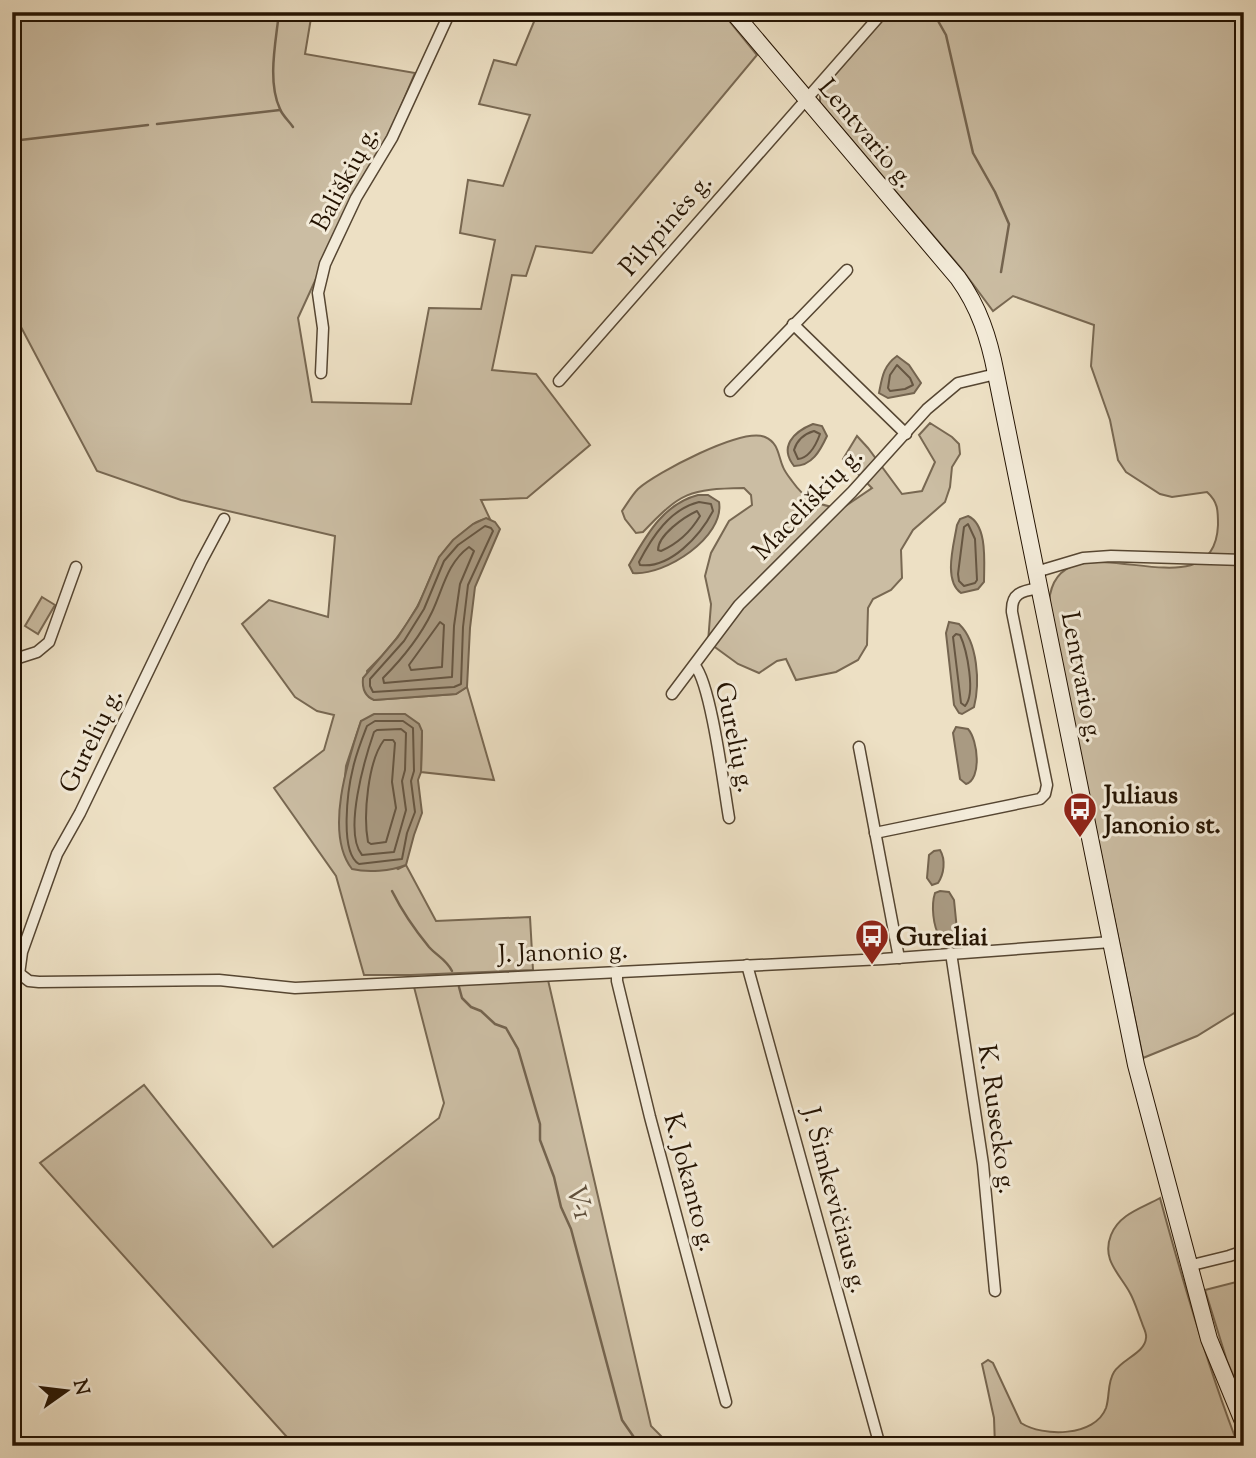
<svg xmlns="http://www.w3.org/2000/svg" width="1256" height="1458" viewBox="0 0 1256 1458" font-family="'Sorts Mill Goudy',serif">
<rect width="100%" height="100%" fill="#ede0c4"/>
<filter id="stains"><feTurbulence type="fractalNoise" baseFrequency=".00286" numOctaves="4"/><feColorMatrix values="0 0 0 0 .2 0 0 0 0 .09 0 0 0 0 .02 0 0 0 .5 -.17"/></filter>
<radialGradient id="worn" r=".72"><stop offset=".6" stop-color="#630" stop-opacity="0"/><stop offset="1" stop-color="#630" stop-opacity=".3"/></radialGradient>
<g fill="#cbbda3" stroke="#786852" stroke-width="2">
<path d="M12,12h300l-7,42 110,19 -29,69 -33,56 -55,120 14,84 99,2 18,-96 52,1 14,-69 -35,-7 8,-53 35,6 27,-71 -51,-11 15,-44 22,5 22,-53h184l35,43 -165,198 -56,-7 -10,30 -14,-1 -20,95 44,4 54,71 -63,53 -46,2 9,19c-10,-1 -17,5 -24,11 -34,26 -31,43 -49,77 -13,24 -30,45 -50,64l7,29 82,-6 11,-7 27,93 -73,-8 1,-41 -61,-10 -15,45 -6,66 58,37 8,-4 30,56 94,-4 3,53 -122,5h-47l-28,-99 -62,-88 50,-38 10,-35 -17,-4 -22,-14 -53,-73 27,-24 59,17 7,-81 -154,-36 -84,-29 -85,-161z"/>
<path d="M889,12h355v995l-47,29 -54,22 -94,-456c8,-94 165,21 169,-77 0,-15 0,-23 -11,-33l-35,5 -12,-3 -34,-22 -8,-12 -8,-40 -19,-54 3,-41 -81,-29 -20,15 -32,-43 -141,-165v-11z"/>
<path d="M930,423l22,14 7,7 1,10 -8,13 -2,20 -5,15 -32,28 -12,20 1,28 -11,12 -18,9 -5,9 -1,37 -9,15 -22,12 -40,8 -10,-21 -9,2 -18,12 -21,-9 -30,-22 3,-38 -6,-28 6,-23 18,-32 23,-16 -1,-10 -7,-7c-55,1 -63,4 -101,44l-7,1 -11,-14 -3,-8c5,-7 10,-16 16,-22 18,-16 104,-62 127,-52 14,6 13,19 18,30 2,5 6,10 9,14 15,21 24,23 49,28l31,-21 -29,-29 14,-23 11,12 34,46 20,-3 13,-29 -16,-27z"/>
<polygon points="42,597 55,605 38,634 25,626"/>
<polygon points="548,980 651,1426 671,1446 295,1446 40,1163 144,1085 273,1247 439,1118 444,1103 414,987"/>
<path d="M1160,1198c22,81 45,160 75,239l-3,9h-237l-1,-28 -12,-54 6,-4 5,3 28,60c22,14 74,14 85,-15 4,-12 1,-25 8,-36 8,-13 31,-19 32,-34 1,-5 -3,-11 -4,-15 -4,-10 -7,-21 -12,-30 -10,-19 -29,-33 -19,-58 8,-21 31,-27 49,-37z"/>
<polygon points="1244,1280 1244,1401 1227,1361 1205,1290"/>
</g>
<g fill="#a99a82" stroke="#74644f" stroke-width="2">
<path d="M897,356l12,9 12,18 -7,10 -26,5 -9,-5c3,-15 4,-27 18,-37z"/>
<path d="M813,424l9,2 5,10c-7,15 -15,30 -33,30 -15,-19 -1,-34 19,-42z"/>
<path d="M698,495h10l11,7c6,35 -54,74 -86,71l-4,-8c17,-29 34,-61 69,-70z"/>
<path d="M968,516c20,9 16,47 16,66l-6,7 -17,4c-18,-13 -7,-49 -4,-68l3,-6z"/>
<path d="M486,518l9,4 5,7 -25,58 -5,41 -3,59 -11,7 -82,6c-10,-4 -12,-12 -11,-22l35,-41 20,-31 21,-49 14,-17 20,-16z"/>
<path d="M949,622l10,2c19,18 21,59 15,83l-12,7 -3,-1 -5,-8 -8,-72z"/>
<path d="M374,714h31l14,10 3,7 -1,41 -3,8 4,33 -8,22 -8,30c-15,6 -38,8 -54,4 -28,-36 -4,-109 9,-148z"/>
<path d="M956,727l12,2c10,11 14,50 -2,55l-6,-5 -7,-46z"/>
<path d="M940,850c6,10 4,24 -2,33l-6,2 -5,-7 2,-23 5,-4z"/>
<path d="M940,891l9,1 5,8 3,30 -8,8 -9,-1c-7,-10 -9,-32 -5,-44z"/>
</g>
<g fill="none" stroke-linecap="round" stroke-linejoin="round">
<g stroke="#665642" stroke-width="2">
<polygon points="897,365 910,378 913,385 905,389 890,391 888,388 890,375"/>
<path d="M814,431l6,3c-4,11 -11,24 -22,25l-4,-9c3,-10 10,-16 20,-19z"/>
<path d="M699,502l12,2 2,7c-13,25 -43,58 -73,54l-1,-3c13,-25 31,-53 60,-60z"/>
<path d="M697,511l3,5c-9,15 -23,28 -39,35l-3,-1c0,-15 26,-33 39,-39z"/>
<polygon points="968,524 975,539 977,580 975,583 964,586 959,581 958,574 964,527"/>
<polygon points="485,526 491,528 493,531 468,585 463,627 461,684 454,687 373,692 370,686 370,679 404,641 424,609 444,561 458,545"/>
<path d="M469,547l5,4 -14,33 -6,42 -2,51 -68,6 -1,-5c19,-19 37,-41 49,-66 11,-23 15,-49 37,-65z"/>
<polygon points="440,622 444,625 442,667 411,670 409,665"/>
<path d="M956,634l4,1c7,15 16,59 5,71l-4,-3 -8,-66z"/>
<path d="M375,721h28l10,7 1,43 -3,10 4,31 -8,21 -5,26 -43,5c-20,-12 -11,-76 -6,-96 3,-14 9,-29 14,-42z"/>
<path d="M377,730l24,-1 5,4 -1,37 -3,11 4,29 -12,42 -32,3c-19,-23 3,-97 12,-123z"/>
<path d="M384,740h9l2,3 -3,39 4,26 -10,34 -15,2 -3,-2c-5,-27 0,-81 16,-102z"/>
</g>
<g stroke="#74644f" stroke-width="2.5">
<path d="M279,12c-3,30 -12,69 1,97 2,6 9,12 13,18"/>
<polyline points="933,12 946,35 973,153 995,192 1009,224 1001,272"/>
<polyline points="157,124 280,110"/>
<polyline points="12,141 148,125"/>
<path d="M392,891c10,20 23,39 37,56 8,9 17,12 23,24"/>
<polyline points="459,987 462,998 471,1007 481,1011 495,1024 506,1028 518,1049 540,1124 540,1140 554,1177 561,1207 571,1229 622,1420 640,1446"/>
</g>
<g stroke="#564632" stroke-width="13">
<g id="minor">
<polyline points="793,324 906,434"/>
<polyline points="321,373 323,328 318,293 325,264 356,198 392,138 450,12"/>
<polyline points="559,381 883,12"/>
<polyline points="730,391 847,270"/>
<polyline points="1036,572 1083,558 1111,556 1244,560"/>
<polyline points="12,660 37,652 49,642 76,567"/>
<path d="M695,666c16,18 29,123 34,152"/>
<polyline points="672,694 739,605 852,492 927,409 958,383 996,374"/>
<polyline points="859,747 899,958"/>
<path d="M875,833l165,-34 5,-5 2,-9 -35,-173c-1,-20 11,-21 28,-24"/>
<polyline points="951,953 983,1164 995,1291"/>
<polyline points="747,965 880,1446"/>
<polyline points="12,968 29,981 39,982 219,980 295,988 883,959 1111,942"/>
<polyline points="617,972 617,981 650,1117 726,1402"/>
<polyline points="12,986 19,974 22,952 57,854 80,813 201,562 224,519"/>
<polyline points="1188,1266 1229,1256 1244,1251"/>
</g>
</g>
<g stroke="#241302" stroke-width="18">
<path id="secondary" d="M733,12l225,266c21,29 31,60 38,96l140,691 73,274 35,85"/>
</g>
<use href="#minor" stroke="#f3ebd9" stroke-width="10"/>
<use href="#secondary" stroke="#f3ebd9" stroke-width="16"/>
</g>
<defs>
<g id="bus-pin" transform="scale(1.75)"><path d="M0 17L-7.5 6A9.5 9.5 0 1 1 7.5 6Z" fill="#8f2418" stroke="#f3ebd9"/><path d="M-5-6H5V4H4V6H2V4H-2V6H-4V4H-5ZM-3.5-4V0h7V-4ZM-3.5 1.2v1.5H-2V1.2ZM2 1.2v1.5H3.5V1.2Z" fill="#fff"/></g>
</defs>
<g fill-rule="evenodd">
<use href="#bus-pin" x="1080" y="809"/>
<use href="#bus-pin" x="872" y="936"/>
</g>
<g text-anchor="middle" stroke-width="6" stroke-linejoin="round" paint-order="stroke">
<g font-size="26" fill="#241302" stroke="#f3ebd9">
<text transform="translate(867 133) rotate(50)" y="9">Lentvario g.</text>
<text transform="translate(344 178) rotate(-62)" y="9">Bališkių g.</text>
<text transform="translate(665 224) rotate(-49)" y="9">Pilypinės g.</text>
<text transform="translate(807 503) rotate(-46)" y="9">Maceliškių g.</text>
<text transform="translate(1083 677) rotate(79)" y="9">Lentvario g.</text>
<text transform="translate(736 737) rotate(78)" y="9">Gurelių g.</text>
<text transform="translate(90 740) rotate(-64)" y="9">Gurelių g.</text>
<text transform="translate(563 951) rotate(-2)" y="9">J. Janonio g.</text>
<text transform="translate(998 1119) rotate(82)" y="9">K. Rusecko g.</text>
<text transform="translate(691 1182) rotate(75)" y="9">K. Jokanto g.</text>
<text transform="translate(836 1200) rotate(75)" y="9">J. Šimkevičiaus g.</text>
</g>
<g font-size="26" font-weight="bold" fill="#241302" stroke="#f3ebd9" text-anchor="start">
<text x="1104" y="803">Juliaus<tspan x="1104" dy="30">Janonio st.</tspan></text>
<text x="896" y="945">Gureliai</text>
</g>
<g font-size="28" font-style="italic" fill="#60503c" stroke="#f3ebd9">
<text transform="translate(581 1202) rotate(74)" y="10">V-1</text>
</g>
</g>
<rect width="1256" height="1458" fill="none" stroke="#ede0c4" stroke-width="42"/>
<rect x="14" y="14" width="1228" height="1430" fill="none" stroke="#241302" stroke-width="3.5"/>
<rect x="21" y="21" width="1214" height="1416" fill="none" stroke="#241302" stroke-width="2"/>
<g transform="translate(66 1391) rotate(76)" stroke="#f3ebd9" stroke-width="5" paint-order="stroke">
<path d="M0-5L12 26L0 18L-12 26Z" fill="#241302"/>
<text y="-10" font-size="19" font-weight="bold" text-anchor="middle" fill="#241302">N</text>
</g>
<rect width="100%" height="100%" filter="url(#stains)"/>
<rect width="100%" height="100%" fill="url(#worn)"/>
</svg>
